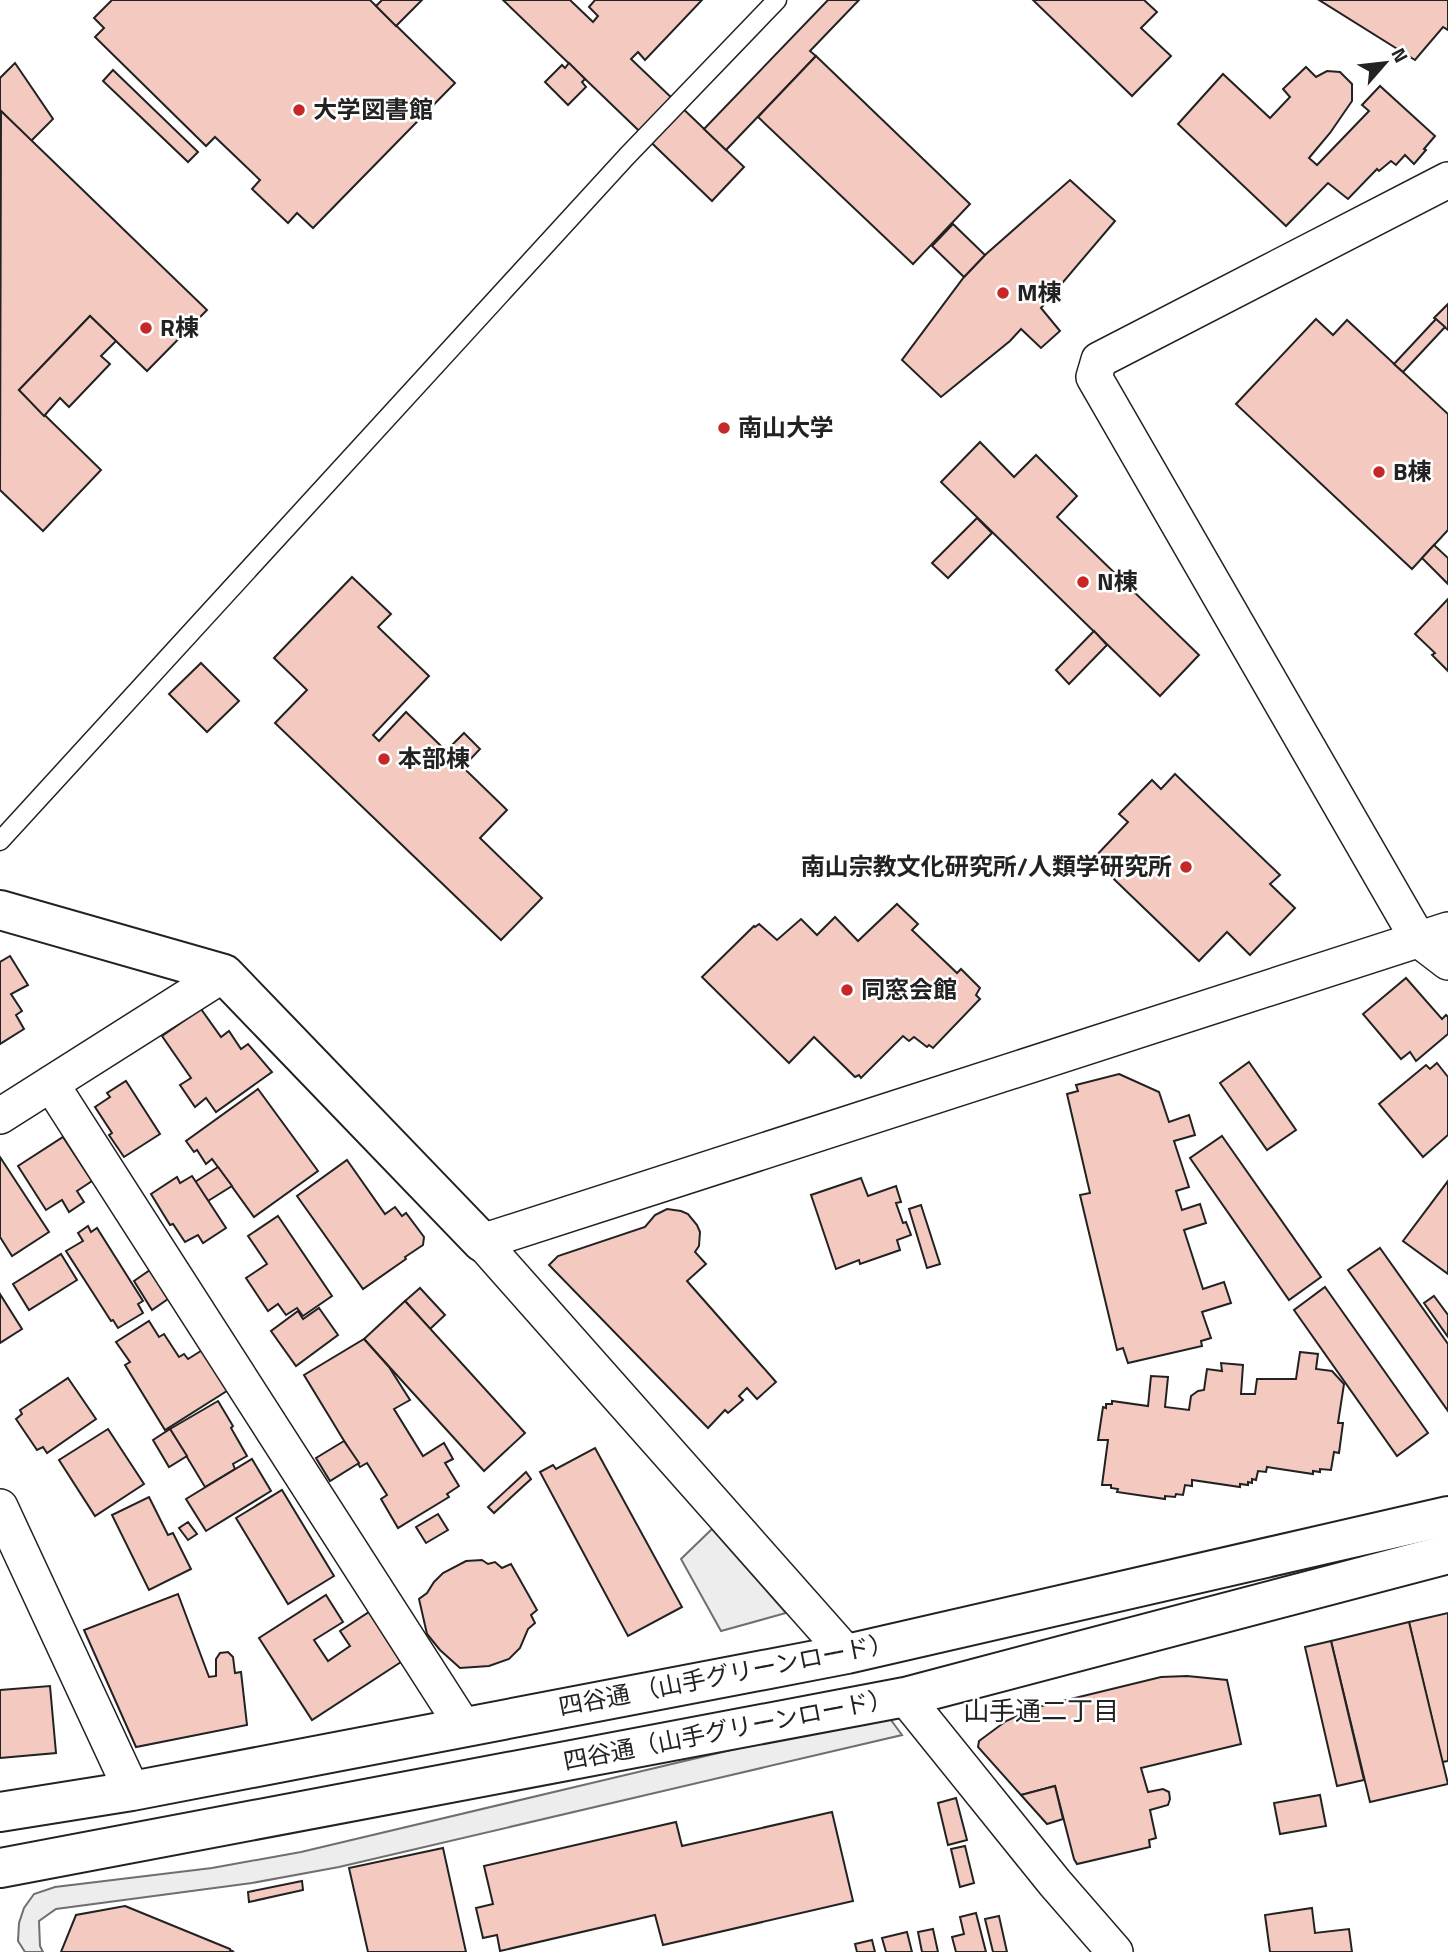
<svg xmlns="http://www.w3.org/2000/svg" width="1448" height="1952" viewBox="0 0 1448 1952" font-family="'Titillium Web','Noto Sans JP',sans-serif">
<rect width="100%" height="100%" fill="#fff"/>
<g fill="#ededed" stroke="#6f6f6f" stroke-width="2">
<polygon points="712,1529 786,1613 721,1631 681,1559"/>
<polygon points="874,1716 888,1716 902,1735 339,1867 252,1883 56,1909 39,1921 40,1946 43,1952 25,1952 18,1941 19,1923 24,1908 34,1894 55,1887 212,1868 301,1852"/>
</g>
<g fill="#f3c9c0" stroke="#222" stroke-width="2">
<polygon points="112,0 370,0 455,83 313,228 297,213 288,223 252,189 260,180 215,137 206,146 95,37 104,28 94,18"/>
<polygon points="382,0 422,0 396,26 376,6"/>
<polygon points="503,0 570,0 593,22 598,16 589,7 595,0 702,0 645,60 638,52 631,59 744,167 712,201"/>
<polygon points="828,0 859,0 810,51 816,56 726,150 704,129"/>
<polygon points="1033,0 1144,0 1157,12 1141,28 1171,56 1132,96"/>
<polygon points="1319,0 1448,0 1448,30 1443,27 1415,60"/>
<polygon points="816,56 970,204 913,264 758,117"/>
<polygon points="15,63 53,119 31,141 0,110 0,78"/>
<polygon points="569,63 585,79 582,82 586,87 568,105 545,82 562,65 565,68"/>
<polygon points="1306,67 1316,77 1327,71 1340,72 1352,84 1352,101 1330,133 1309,158 1317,165 1369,111 1362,105 1380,86 1435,136 1424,149 1426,150 1414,164 1405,155 1396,165 1391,161 1379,171 1377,169 1348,199 1328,183 1286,226 1178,124 1223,74 1270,118 1290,97 1283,89"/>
<polygon points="113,70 198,152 188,162 103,81"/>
<polygon points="1,111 207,310 147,371 90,316 19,390 101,470 43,531 0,490"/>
<polygon points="1070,180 1115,221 1041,308 1060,331 1041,348 1021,329 1010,341 941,397 902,360 964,277 985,255"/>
<polygon points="953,224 985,255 964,277 932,246"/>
<polygon points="1448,304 1448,330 1434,318"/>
<polygon points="90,316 116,341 101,356 110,364 69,407 60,398 44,416 19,390"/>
<polygon points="1316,319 1333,335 1347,320 1448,414 1448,530 1412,569 1236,404"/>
<polygon points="1436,319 1445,327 1403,372 1394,364"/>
<polygon points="980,442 1014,477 1036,455 1077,496 1057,517 1199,655 1160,696 941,482"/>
<polygon points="977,518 992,533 948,578 932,563"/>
<polygon points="1434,545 1448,558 1448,584 1422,558"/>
<polygon points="352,577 391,614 378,627 429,676 373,735 379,741 406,712 507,810 480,838 542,898 501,940 275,723 307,690 274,658"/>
<polygon points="1448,599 1448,671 1432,655 1435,653 1415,634"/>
<polygon points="1094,631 1107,645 1069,684 1056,670"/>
<polygon points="201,663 239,701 207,732 169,694"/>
<polygon points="464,733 480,749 463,767 446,751"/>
<polygon points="1175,774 1280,875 1270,884 1295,908 1250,955 1227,932 1199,961 1093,859 1128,822 1119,814 1152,780 1161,789"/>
<polygon points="897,904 918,924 912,930 957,973 961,969 980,988 976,995 980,999 933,1048 929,1045 927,1047 914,1037 909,1041 903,1036 861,1078 859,1075 855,1077 814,1037 789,1063 702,977 754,926 755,927 759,924 777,940 801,919 817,935 835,917 858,941"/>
<polygon points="10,956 28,985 11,994 22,1011 16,1015 24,1029 0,1044 0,962"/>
<polygon points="1406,978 1442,1019 1446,1015 1448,1017 1448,1034 1416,1061 1410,1052 1401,1059 1363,1014"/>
<polygon points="201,1009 221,1037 229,1031 241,1049 248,1044 272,1072 216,1112 206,1098 195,1107 180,1085 191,1078 162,1036"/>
<polygon points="1249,1062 1296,1130 1267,1150 1220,1083"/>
<polygon points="1437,1063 1448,1077 1448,1135 1423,1157 1379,1104 1426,1065 1430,1069"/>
<polygon points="1119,1074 1159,1092 1169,1122 1189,1115 1195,1135 1174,1141 1189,1187 1176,1191 1182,1210 1200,1204 1206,1223 1184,1230 1203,1289 1224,1282 1231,1303 1202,1312 1211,1338 1201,1341 1202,1346 1128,1363 1123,1348 1117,1350 1080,1195 1090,1193 1067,1094 1078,1091 1076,1085"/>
<polygon points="126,1081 160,1134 124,1157 109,1135 112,1133 95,1107 110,1097 107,1093"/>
<polygon points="258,1089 318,1171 254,1217 212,1159 206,1164 197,1150 194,1152 186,1141"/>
<polygon points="1222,1136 1321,1277 1289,1300 1190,1158"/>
<polygon points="63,1137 92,1181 77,1191 84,1202 69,1212 62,1200 46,1210 18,1166"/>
<polygon points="0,1157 49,1232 12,1256 0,1237"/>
<polygon points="347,1160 385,1214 395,1207 402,1216 406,1213 424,1237 423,1245 405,1257 406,1259 363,1289 297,1196"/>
<polygon points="218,1167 232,1186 208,1201 195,1182"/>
<polygon points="192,1176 226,1228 203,1243 198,1235 185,1242 173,1224 170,1225 151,1194 177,1177 180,1183"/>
<polygon points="861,1178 868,1196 896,1186 901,1202 896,1203 903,1223 906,1222 911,1235 897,1240 900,1250 860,1264 859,1260 836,1269 811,1195"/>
<polygon points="1448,1181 1448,1274 1403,1241"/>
<polygon points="921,1205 940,1264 927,1268 909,1209"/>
<polygon points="667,1209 681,1211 688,1214 697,1225 700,1232 699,1246 695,1252 706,1264 687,1281 776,1382 757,1399 747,1388 739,1396 743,1400 728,1413 725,1410 708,1428 549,1265 558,1256 645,1227 655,1215"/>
<polygon points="278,1216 332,1296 303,1316 297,1308 286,1315 278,1304 268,1311 246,1278 267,1264 248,1236"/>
<polygon points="88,1226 91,1232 97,1228 143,1301 138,1304 143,1313 118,1328 113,1320 111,1321 66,1251 83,1241 78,1233"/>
<polygon points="1380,1248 1448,1344 1448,1411 1348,1270"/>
<polygon points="61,1254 77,1280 29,1310 13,1284"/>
<polygon points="150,1270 168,1299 152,1310 134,1281"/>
<polygon points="1325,1287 1428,1433 1397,1456 1294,1310"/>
<polygon points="420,1288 445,1315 430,1329 405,1301"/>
<polygon points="0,1294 22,1329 0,1343"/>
<polygon points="1434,1296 1448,1315 1448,1337 1424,1303"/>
<polygon points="405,1301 525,1433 484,1471 364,1339"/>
<polygon points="319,1308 338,1335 296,1366 271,1331 298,1311 303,1319"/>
<polygon points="149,1321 159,1337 164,1334 179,1357 184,1354 188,1359 204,1349 230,1389 165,1430 125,1365 130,1362 116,1342"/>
<polygon points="364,1339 389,1367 410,1400 394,1409 423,1456 444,1443 453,1459 445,1463 459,1486 447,1494 449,1497 398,1528 381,1499 387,1495 367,1463 360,1467 304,1375"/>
<polygon points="1300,1352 1318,1354 1316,1369 1332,1371 1344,1384 1338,1423 1343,1423 1339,1453 1334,1452 1331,1470 1320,1469 1320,1472 1313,1471 1313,1474 1267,1467 1266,1472 1258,1471 1256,1480 1252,1479 1252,1483 1248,1482 1248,1485 1240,1484 1240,1487 1192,1480 1192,1486 1185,1485 1183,1495 1176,1494 1175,1497 1165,1496 1165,1499 1117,1492 1118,1489 1111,1488 1111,1485 1102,1485 1108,1440 1098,1440 1103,1407 1106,1408 1106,1404 1112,1404 1112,1401 1148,1406 1151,1376 1168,1377 1165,1407 1189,1410 1191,1396 1198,1391 1204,1390 1207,1369 1222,1371 1221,1363 1243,1365 1241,1394 1255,1394 1257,1379 1296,1379"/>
<polygon points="68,1378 96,1419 47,1453 43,1447 37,1450 16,1419 22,1414 20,1410"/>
<polygon points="218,1401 233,1426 231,1428 247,1456 233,1464 235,1469 205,1487 170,1429"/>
<polygon points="108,1429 144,1484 95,1516 59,1460"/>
<polygon points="170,1429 187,1456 169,1467 153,1440"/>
<polygon points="344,1441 359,1463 330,1481 316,1458"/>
<polygon points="595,1448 682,1607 628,1636 540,1472 553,1465 556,1469"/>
<polygon points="252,1459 271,1491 206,1531 186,1499"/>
<polygon points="526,1472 531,1479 494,1513 488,1507"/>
<polygon points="282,1490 334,1576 288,1604 236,1518"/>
<polygon points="149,1497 168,1535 173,1533 191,1569 149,1590 112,1515"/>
<polygon points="438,1514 448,1530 426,1543 416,1527"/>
<polygon points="188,1522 197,1534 188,1540 179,1528"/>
<polygon points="482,1560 488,1564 495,1562 502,1568 511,1564 537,1610 531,1615 535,1623 528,1629 520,1648 509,1659 489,1666 460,1668 440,1650 427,1634 419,1599 427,1593 434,1582 443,1573 466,1561"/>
<polygon points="178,1594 209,1677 216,1676 216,1659 220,1653 228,1652 233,1657 235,1673 241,1672 247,1725 136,1747 84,1630"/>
<polygon points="326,1595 343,1622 314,1640 328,1661 350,1646 340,1631 369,1612 401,1662 312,1720 259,1638"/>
<polygon points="1448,1613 1448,1761 1442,1762 1409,1622"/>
<polygon points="1409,1622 1448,1784 1370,1802 1331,1641"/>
<polygon points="1331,1641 1364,1780 1337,1786 1305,1647"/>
<polygon points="1187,1676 1227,1680 1241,1744 1141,1768 1148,1792 1163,1789 1169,1792 1170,1799 1168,1805 1150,1810 1156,1838 1149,1840 1150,1847 1077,1864 1074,1859 1055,1786 1021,1795 978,1747 979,1741 1006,1721 1038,1707 1161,1677"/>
<polygon points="50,1686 56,1753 0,1758 0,1690"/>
<polygon points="1055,1786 1063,1819 1047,1824 1021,1795"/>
<polygon points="1320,1795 1326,1826 1280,1834 1274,1803"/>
<polygon points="956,1798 967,1840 948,1845 938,1803"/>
<polygon points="832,1812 853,1901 663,1945 655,1915 500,1951 497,1935 483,1938 476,1908 493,1904 484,1866 676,1822 682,1846"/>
<polygon points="965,1846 974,1883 960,1887 951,1849"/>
<polygon points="443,1848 466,1952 368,1952 349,1868"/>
<polygon points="302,1881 303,1890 249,1902 248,1892"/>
<polygon points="125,1906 230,1949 230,1950 234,1952 61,1952 76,1915"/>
<polygon points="1312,1908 1315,1933 1349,1929 1352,1952 1270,1952 1265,1915"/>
<polygon points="976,1913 986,1952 956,1952 952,1937 964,1934 960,1917"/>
<polygon points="999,1916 1007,1952 993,1952 985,1919"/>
<polygon points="933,1929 938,1952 922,1952 918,1932"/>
<polygon points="907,1932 912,1952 886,1952 882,1938"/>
<polygon points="872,1940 875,1952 857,1952 855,1944"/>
</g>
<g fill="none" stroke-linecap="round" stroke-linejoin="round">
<g stroke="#222" stroke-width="21">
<polyline id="lane" points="0,841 627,156 777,0"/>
</g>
<g stroke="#222" stroke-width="38">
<g id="street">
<polyline points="1448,180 1099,360 1094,377 1418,939 1448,962"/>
<polyline points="51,1084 463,1726"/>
<polyline points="0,1116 224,974"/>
<polyline points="0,1507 132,1791"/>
<polyline points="847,1654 482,1242 1448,930"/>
<polyline points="905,1697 1055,1883 1115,1952"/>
</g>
</g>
<g stroke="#222" stroke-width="42">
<g id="secondary">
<polyline points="0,910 224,974 482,1242"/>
<polyline points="0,1812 132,1791 847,1654 1448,1516"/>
<polyline points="0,1868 905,1697 1448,1554"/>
</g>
</g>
<use href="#lane" stroke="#fff" stroke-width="18"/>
<use href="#street" stroke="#fff" stroke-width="35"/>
<use href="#secondary" stroke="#fff" stroke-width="38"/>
</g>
<g fill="#c62828" stroke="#fff" stroke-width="2.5">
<circle cx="299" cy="110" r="7"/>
<circle cx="1003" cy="293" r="7"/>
<circle cx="146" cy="328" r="7"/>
<circle cx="724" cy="428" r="7"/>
<circle cx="1379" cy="472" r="7"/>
<circle cx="1083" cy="582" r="7"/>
<circle cx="384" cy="759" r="7"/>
<circle cx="1186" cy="867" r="7"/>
<circle cx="847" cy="990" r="7"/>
</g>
<g text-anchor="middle" stroke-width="5" stroke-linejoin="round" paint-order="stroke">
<g font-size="24" font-weight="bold" fill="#222" stroke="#fff" text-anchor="start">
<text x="313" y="118">大学図書館</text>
<text x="1017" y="301">M棟</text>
<text x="160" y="336">R棟</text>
<text x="738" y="436">南山大学</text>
<text x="1393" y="480">B棟</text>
<text x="1097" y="590">N棟</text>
<text x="398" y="767">本部棟</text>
<text x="1172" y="875" text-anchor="end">南山宗教文化研究所/人類学研究所</text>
<text x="861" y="998">同窓会館</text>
</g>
<g font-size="24" fill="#222" stroke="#fff">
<text transform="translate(726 1675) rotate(-11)" y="8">四谷通 （山手グリーンロード）</text>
<text transform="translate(728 1730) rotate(-11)" y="8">四谷通（山手グリーンロード）</text>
</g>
<g font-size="26" fill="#222" stroke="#fff">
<text x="1041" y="1720">山手通二丁目</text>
</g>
</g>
<g transform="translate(1385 63) rotate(62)" stroke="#ffffff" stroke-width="5" paint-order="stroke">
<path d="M0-5L12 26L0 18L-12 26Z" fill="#222222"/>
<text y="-10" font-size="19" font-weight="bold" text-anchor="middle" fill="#222222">N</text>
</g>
</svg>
